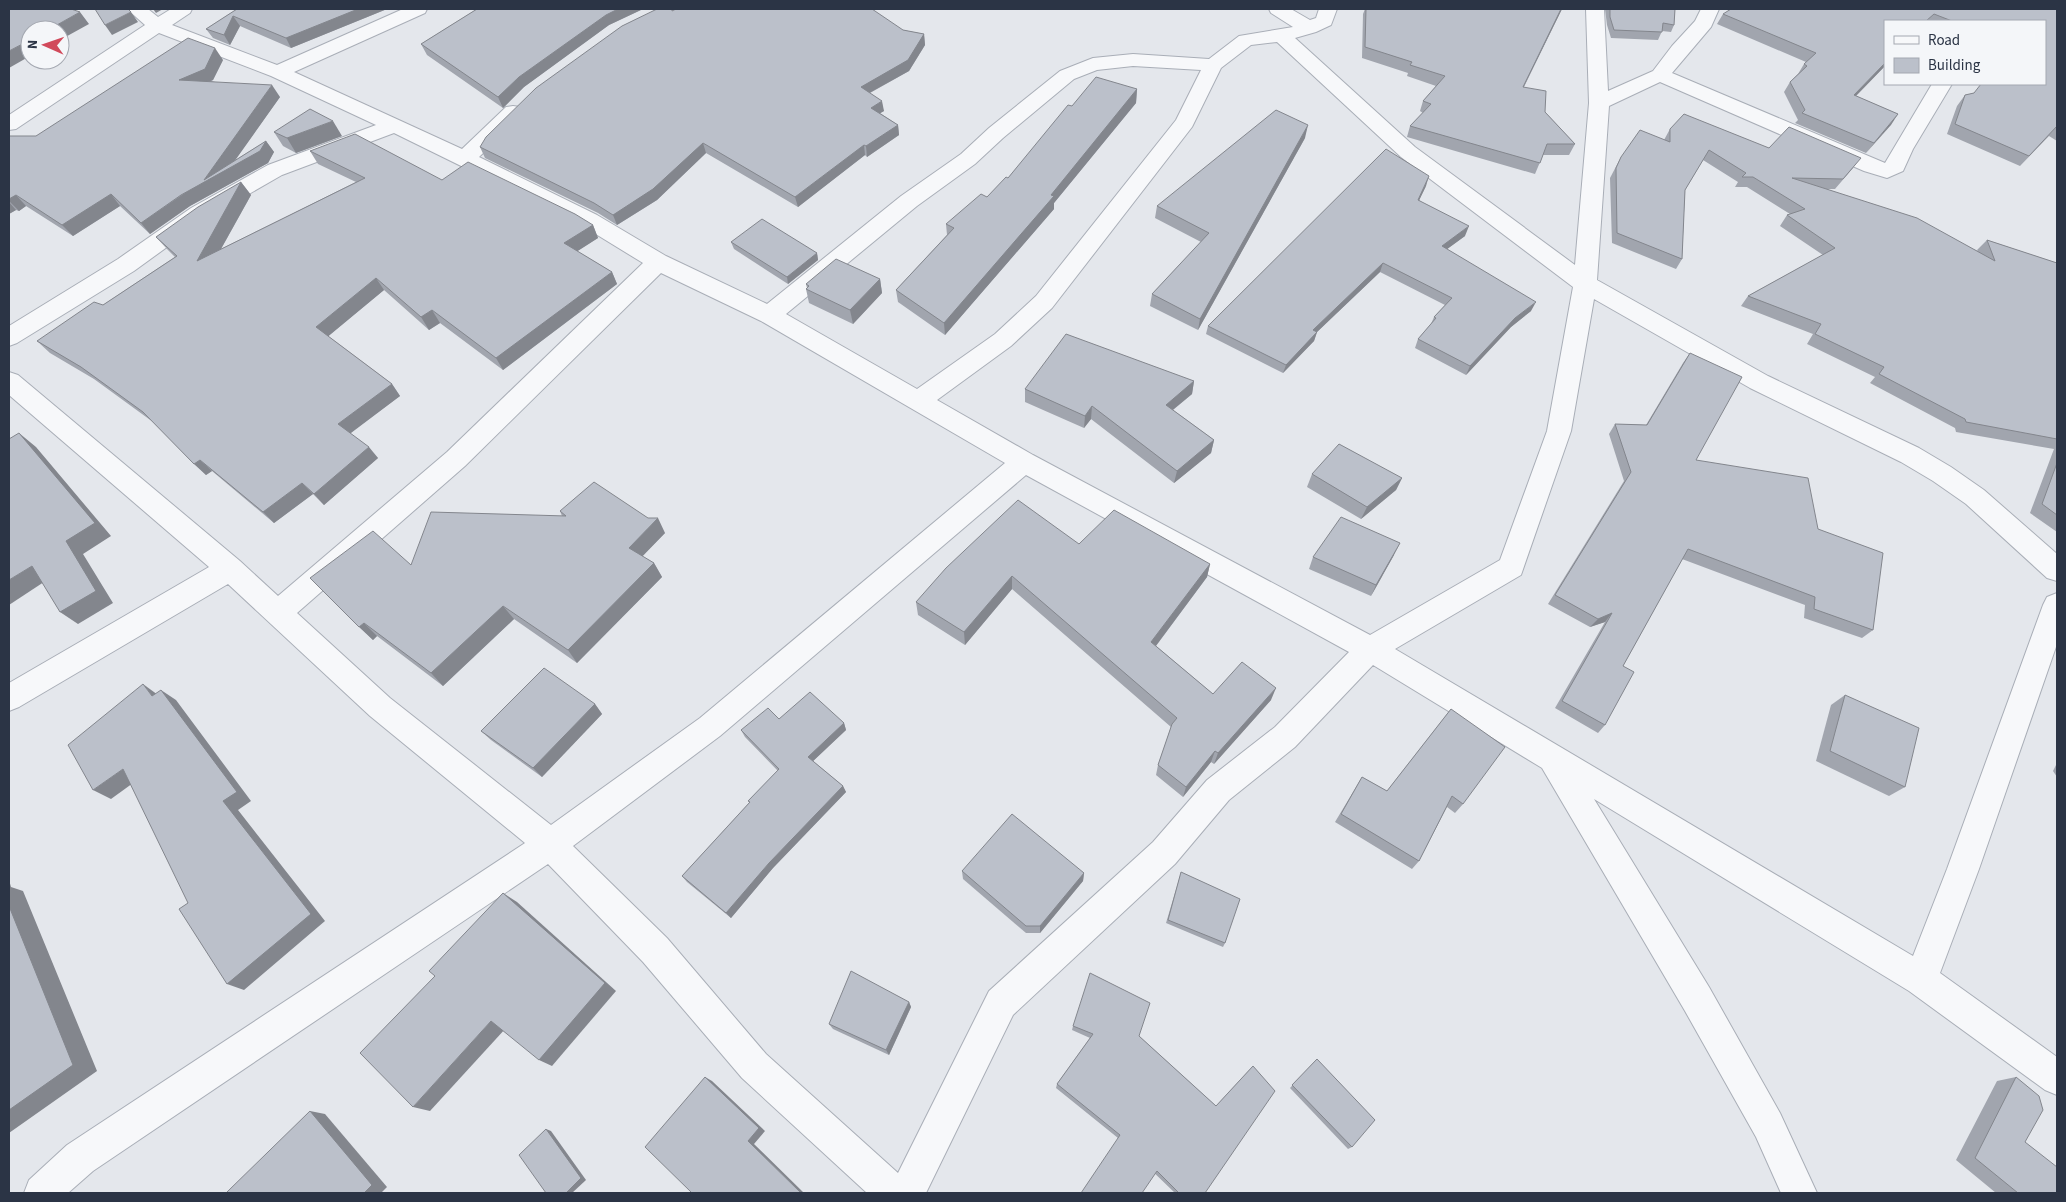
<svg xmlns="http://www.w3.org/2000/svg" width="2066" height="1202" viewBox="0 0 2066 1202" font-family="'Source Sans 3',sans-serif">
<rect width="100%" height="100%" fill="#e4e7ec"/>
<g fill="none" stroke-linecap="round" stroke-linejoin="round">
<g stroke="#a9aeb7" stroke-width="2">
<path id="street" d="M127,9h21l10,8 13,-8h21l-2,4 -18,12 105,40 126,-56h24l-2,4 -131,59 168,77 44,-42 7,-1 7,1 3,5 -3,5 -41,40 118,58 69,41 101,48 134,-108 60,-42 28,-26 71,-57 33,-13 40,-4 76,5 30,-23 54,-9 -22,-14 -2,-4h22l19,11 6,-2 3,-9h18l-6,16 -15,7 -21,6 120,109 160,118 14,-162 -3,-94h18l4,82 45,-20 19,-25 23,-25 6,-12h18l-8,18 -39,46 213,90 47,-79h20l-39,65 -10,22 -16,7 -23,-7 -204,-89 -51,24 -12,174 171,96 151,72 32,19 33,23 73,64v27l-10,-3 -81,-74 -33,-23 -32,-19 -151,-74 -156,-89 -23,132 -50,144 -126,74 518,307 34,-87 96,-264 4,-8 10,-4v51l-78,225 -39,104 117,84v38l-12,-5 -136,-99 -315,-192 115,188 71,126 37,80h-36l-25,-56 -71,-126 -143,-243 -169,-103 -78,82 -66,53 -54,64 -162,151 -87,178h-59l-125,-115 -99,-116 -95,-98 -455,307 -25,22h-44l5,-13 38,-35 458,-302 -155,-127 -142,-132 -209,123 -10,4v-28l200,-116 -200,-172v-23l9,3 222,186 38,35 169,-144 196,-189 -62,-38 -187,-92 -112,42 -75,43 -73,53 -117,72 -8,3v-20l109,-67 73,-51 77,-43 108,-40 -105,-49 -112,-43 -143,96 -7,1v-15l136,-90zM1277,42l124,115 172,130 -26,144 -47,129 -130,75 -337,-180 -96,-55 74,-54 41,-38 140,-181 29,-59 30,-23zM1133,66l68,4 -25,50 -140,176 -41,38 -78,55 -131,-75 131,-108 58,-42 28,-26 71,-59 23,-9zM661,273l100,48 244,142 -305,255 -149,107 -161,-127 -93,-85 168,-147zM1026,475l323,177 -74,75 -68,53 -54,62 -164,149 -91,182 -132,-119 -99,-116 -94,-92 147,-110z"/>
</g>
<use href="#street" fill="#f7f8fa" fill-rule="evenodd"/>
</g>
<g fill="#a1a5ae">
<polygon points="237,9 387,9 291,48 240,26 230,45 213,38 206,29"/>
<polygon points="477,9 643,9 609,25 524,87 503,108 427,55 421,44"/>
<polygon points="1365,9 1562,9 1524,87 1545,112 1575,144 1569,155 1543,155 1535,174 1407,137 1410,126 1423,113 1420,111 1423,101 1436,86 1407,76 1408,73 1362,58 1363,14"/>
<polygon points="1605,9 1675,9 1674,25 1671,32 1662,31 1658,40 1611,38 1607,25"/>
<polygon points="2057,9 2057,141 2049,136 2020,166 1947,134 1957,106 1965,95 1974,93 2045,21 1885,21 1885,66 1856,96 1898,114 1866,153 1795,123 1798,120 1784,92 1790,82 1798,74 1804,64 1806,62 1717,24 1723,14"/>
<polygon points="903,30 924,34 925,45 909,71 870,93 884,111 880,113 898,125 899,135 867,157 865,155 798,207 706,153 657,200 617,225 598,213 485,158 480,147"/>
<polygon points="223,60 213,80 211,81 280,97 234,161 266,141 274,152 268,163 190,206 150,234 120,206 73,236 26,206 19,211 16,210 9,214 9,136 36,136"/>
<polygon points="1137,89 1136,103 1054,203 1054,209 945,335 898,302 896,290 947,235 946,224 987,197 1008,178 1072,106"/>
<polygon points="1670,129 1769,148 1853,168 1835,189 1827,189 1978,251 1977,250 1987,240 2057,263 2057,532 2030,513 2054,449 1956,432 1955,428 1870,383 1875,377 1807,344 1813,334 1741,306 1748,296 1823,255 1780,226 1787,215 1790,214 1747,187 1735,187 1738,182 1703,160 1685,190 1682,259 1676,269 1612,243 1610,178 1621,157 1664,140"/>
<polygon points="274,132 342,136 296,153 283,146"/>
<polygon points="1305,138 1198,330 1150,306 1152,294 1201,242 1155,218 1157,206"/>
<polygon points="310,151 442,180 593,225 598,238 577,251 612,272 617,284 503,370 440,323 429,330 384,290 328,336 392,384 400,396 350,433 378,458 324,505 313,494 274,523 212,471 206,475 153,422 94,379 50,353 37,341 103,305 175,257 167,249 156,237 241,182 251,195 221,249 356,182 318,164"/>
<polygon points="1426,186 1419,200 1465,236 1447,249 1531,311 1511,327 1466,375 1415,348 1418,339 1431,324 1434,317 1445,305 1380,272 1317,332 1314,341 1283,373 1206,334 1208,326"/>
<polygon points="731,242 817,253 818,260 788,284 734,249"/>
<polygon points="880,279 882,293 853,324 809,303 806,289 807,288 806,284"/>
<polygon points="1690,353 1696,460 1818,529 1873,630 1862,638 1804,618 1805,605 1682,559 1623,666 1605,725 1598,733 1555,708 1605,622 1590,627 1548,604 1624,481 1609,434 1615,424 1646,425 1683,363"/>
<polygon points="1194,381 1192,394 1173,410 1214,440 1211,453 1174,483 1091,419 1084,428 1025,402 1025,389"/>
<polygon points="1312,474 1402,478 1396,490 1361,519 1307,487"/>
<polygon points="560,511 665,533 642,556 654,563 662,577 577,663 514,619 443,686 377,636 373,640 310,578 411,565 562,516"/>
<polygon points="1079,544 1210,564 1207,577 1156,646 1213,694 1271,700 1214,764 1211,762 1183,797 1156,775 1158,765 1171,727 1012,589 965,645 918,615 916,602"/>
<polygon points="1394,555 1371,596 1309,569 1313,557"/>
<polygon points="1845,695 1905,787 1889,796 1816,761 1831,705"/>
<polygon points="595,704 602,714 542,777 491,740 481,731"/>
<polygon points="1451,709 1463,804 1455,813 1447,807 1419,861 1412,869 1335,822 1362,777 1387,791"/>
<polygon points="844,723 846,730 813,761 843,786 846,792 773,868 731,918 687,882 682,876 750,802 748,801 778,771 745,737 741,730"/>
<polygon points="2057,763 2057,777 2053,771"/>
<polygon points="962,871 1084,873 1083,881 1040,933 1026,933 963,879"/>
<polygon points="1180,876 1225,943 1223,947 1166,923"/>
<polygon points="909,1002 911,1007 889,1055 833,1029 829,1024"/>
<polygon points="1073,1026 1139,1036 1216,1106 1253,1066 1205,1193 1175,1193 1118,1138 1056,1088 1057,1084 1090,1038 1072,1030"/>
<polygon points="1317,1059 1352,1147 1348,1149 1290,1088"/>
<polygon points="2016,1077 2025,1142 2057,1193 1996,1193 1956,1160 1997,1081"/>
</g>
<g fill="#83868d">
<polygon points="153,9 163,9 156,13"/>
<polygon points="358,9 387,9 291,48 286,38"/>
<polygon points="618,9 643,9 609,25 524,87 503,108 498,97 519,77 606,15"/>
<polygon points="1561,9 1562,9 1518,98 1523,87"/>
<polygon points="80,12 89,24 60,40 60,30 48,30"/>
<polygon points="131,12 138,22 112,35 105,25"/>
<polygon points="233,16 240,26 230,45 224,35"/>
<polygon points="924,34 925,45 909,71 862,97 861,87"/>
<polygon points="30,40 30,56 9,68 9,51"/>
<polygon points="215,48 223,60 213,80 187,91 179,80"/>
<polygon points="1885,63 1885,66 1847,105 1854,95"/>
<polygon points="272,85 280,97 229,169 266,141 274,152 268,163 190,206 150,234 141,223 204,180"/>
<polygon points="1137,89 1136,103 1054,203 1054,209 945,335 944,323"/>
<polygon points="882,101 884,111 872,118 871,108"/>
<polygon points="1898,114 1891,125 1866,153 1874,143"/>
<polygon points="333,121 342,136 296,153 287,138"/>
<polygon points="898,125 899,135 867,157 866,146"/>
<polygon points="1308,125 1305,138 1198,330 1200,319"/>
<polygon points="703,143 706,153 657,200 617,225 613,215"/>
<polygon points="864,145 865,155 798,207 795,197"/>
<polygon points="1429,176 1426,186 1415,209 1418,200"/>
<polygon points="241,182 251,195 207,274 197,261"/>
<polygon points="111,194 120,206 73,236 62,225"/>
<polygon points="16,195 26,206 19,211 9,201 9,199"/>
<polygon points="9,202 16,210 9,214"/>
<polygon points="593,225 598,238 570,256 564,243"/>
<polygon points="1469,226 1465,236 1439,255 1442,246"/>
<polygon points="817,253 818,260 788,284 787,277"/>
<polygon points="1383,263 1380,272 1317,332 1314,341 1283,373 1286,365 1313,330"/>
<polygon points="612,272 617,284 503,370 496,358"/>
<polygon points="376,278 384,290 325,339 316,327"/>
<polygon points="880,279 882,293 853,324 850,310"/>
<polygon points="1536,302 1531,311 1511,327 1466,375 1470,366 1515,318"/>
<polygon points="432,310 440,323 429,330 421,317"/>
<polygon points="1194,381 1192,394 1164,417 1166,405"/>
<polygon points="392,384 400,396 347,436 338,424"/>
<polygon points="1092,406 1091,419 1084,428 1085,416"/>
<polygon points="19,433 36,447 111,536 83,554 113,603 78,624 60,612 66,541"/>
<polygon points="1214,440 1211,453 1174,483 1177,471"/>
<polygon points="369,447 378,458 324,505 314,494"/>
<polygon points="200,460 212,471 206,475 194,464"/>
<polygon points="1402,478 1396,490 1361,519 1367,507"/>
<polygon points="302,483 313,494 274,523 263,512"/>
<polygon points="658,518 665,533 637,562 629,548"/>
<polygon points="1400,543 1394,555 1371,596 1376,585"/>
<polygon points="654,563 662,577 577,663 568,650"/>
<polygon points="1210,564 1207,577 1149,655 1151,642"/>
<polygon points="32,566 50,578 9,605 9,580"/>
<polygon points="1012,576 1012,589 965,645 964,632"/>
<polygon points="503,606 514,619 443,686 431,673"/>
<polygon points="1612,613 1605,622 1590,627 1598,619"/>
<polygon points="364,623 377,636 373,640 359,627"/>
<polygon points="143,684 158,695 152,696"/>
<polygon points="1276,688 1271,700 1214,764 1218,753"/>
<polygon points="161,690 176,700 251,801 238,810 325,921 244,990 227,984 223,801"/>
<polygon points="595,704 602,714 542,777 533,768"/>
<polygon points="844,723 846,730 811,763 808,757"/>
<polygon points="1215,751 1211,762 1183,797 1186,787"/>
<polygon points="123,769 140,778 111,799 93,790"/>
<polygon points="843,786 846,792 773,868 731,918 726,913 769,863"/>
<polygon points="1084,873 1083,881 1040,933 1040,926"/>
<polygon points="9,880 11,887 23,891 97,1071 9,1133"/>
<polygon points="503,893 517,902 616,991 552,1066 539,1060"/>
<polygon points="909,1002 911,1007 889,1055 886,1050"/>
<polygon points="491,1021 506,1028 430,1111 413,1107"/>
<polygon points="705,1077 712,1081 765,1131 754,1144 804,1193 801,1193 748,1141"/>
<polygon points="310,1111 325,1114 387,1187 381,1193 364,1193"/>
<polygon points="546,1129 551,1131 586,1180 572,1193 566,1193"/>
</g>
<g fill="#bbc0ca" stroke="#83868d">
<polygon points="12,9 71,9 80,12 48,30 30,30 30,40 9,51 9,10"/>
<polygon points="95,9 128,9 131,12 105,25"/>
<polygon points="237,9 358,9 286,38 233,16 224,35 206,29"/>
<polygon points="477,9 618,9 606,15 519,77 498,97 421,44"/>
<polygon points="657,9 672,9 672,11 676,9 872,9 903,30 924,34 908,60 861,87 882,101 871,108 898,125 866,146 864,145 795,197 703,143 653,189 613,215 594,203 480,147 486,137 536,88 622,26"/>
<polygon points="1366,9 1561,9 1523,87 1546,91 1545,112 1575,144 1547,144 1540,163 1410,126 1431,104 1423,101 1445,76 1410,65 1412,62 1365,47"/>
<polygon points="1610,9 1675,9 1674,25 1663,23 1662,32 1614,30 1610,17"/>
<polygon points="1731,9 2057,9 2057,126 2029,156 1955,124 1965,95 1974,93 1981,84 2045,84 2045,21 1952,21 1934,14 1926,21 1885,21 1885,63 1854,95 1898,114 1874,143 1802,113 1805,110 1790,82 1807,66 1804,64 1816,53 1723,14"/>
<polygon points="188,38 215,48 205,69 179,80 272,85 204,180 266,141 260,151 181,195 141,223 111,194 62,225 16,195 9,199 9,136 36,136"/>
<polygon points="1096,77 1137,89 1051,195 1054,196 944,323 896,290 954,228 946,224 981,194 987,197 1006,177 1008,178 1068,105 1072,106"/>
<polygon points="310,109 333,121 287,138 274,132"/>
<polygon points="1276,110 1308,125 1200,319 1152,294 1209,233 1157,206"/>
<polygon points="1684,114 1769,148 1789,127 1861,158 1843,179 1792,178 1917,218 1995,261 1987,240 2057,263 2057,439 1966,422 1965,419 1879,374 1884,367 1815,334 1821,324 1748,296 1835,248 1787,215 1805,209 1753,177 1742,177 1746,173 1709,150 1685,190 1682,259 1617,233 1616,168 1621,157 1640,130 1670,142 1670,129"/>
<polygon points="355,134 442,180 468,162 575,214 593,225 564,243 612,272 496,358 432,310 421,317 376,278 316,327 392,384 338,424 369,447 314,494 302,483 263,512 200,460 194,464 143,412 81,367 37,341 94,302 103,305 177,256 156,237 198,207 241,182 197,261 365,178 310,151"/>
<polygon points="1386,149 1429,176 1418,200 1469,226 1442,246 1536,302 1515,318 1470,366 1418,339 1436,318 1434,317 1452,298 1383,263 1313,330 1317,332 1286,365 1208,326"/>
<polygon points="762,219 817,253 787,277 731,242"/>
<polygon points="836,259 880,279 850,310 806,289 809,286 806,284"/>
<polygon points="1066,334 1194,381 1166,405 1214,440 1177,471 1092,406 1085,416 1025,389"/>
<polygon points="1690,353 1742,377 1696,460 1808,478 1818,529 1883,553 1873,630 1814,609 1815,597 1688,549 1623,666 1634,672 1605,725 1562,701 1612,613 1598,619 1555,595 1631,472 1615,424 1647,425"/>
<polygon points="19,433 95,523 66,541 96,591 60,612 32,566 9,580 9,439"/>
<polygon points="1339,444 1402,478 1367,507 1312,474"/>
<polygon points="2057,463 2057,515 2042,504"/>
<polygon points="594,482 648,518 658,518 629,548 654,563 568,650 503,606 431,673 364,623 359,627 310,578 373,531 411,565 431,512 566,516 560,511"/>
<polygon points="1018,500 1079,544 1114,510 1210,564 1151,642 1213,694 1242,662 1276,688 1218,753 1215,751 1186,787 1158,765 1172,724 1177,718 1012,576 964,632 916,602 946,568"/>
<polygon points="1341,517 1400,543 1376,585 1313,557"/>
<polygon points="544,668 595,704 533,768 481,731"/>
<polygon points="143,684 152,696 161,690 237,792 223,801 311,914 227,984 179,909 188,903 123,769 93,790 68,745"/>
<polygon points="810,692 844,723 808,757 843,786 769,863 726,913 682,876 750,802 748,801 779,769 741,730 768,708 779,719"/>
<polygon points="1845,695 1919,728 1905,787 1830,751"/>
<polygon points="1451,709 1505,747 1463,804 1452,796 1419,861 1341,814 1362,777 1387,791"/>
<polygon points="1012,814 1084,873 1040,926 1026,926 962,871"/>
<polygon points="1181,872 1240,899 1225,943 1168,920"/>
<polygon points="503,893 605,983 539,1060 491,1021 413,1107 360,1053 435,976 429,971"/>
<polygon points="9,906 73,1065 9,1110"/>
<polygon points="851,971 909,1002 886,1050 829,1024"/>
<polygon points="1090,973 1150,1003 1139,1036 1216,1106 1253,1066 1275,1091 1205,1193 1179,1193 1157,1171 1142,1193 1081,1193 1120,1135 1057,1084 1093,1034 1073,1026"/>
<polygon points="1317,1059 1375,1120 1352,1147 1292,1085"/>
<polygon points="705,1077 759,1128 748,1141 801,1193 692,1193 645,1147"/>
<polygon points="2016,1077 2039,1096 2043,1110 2025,1142 2057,1167 2057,1193 2018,1193 1975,1158"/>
<polygon points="310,1111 372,1185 364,1193 228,1193 227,1192"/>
<polygon points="546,1129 581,1178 566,1193 546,1193 519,1155"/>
</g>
<rect width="2066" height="1202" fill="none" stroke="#2b3445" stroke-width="20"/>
<rect x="1884" y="20" width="162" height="65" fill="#f4f6f9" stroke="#a4a8b1"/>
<rect x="1894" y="36" width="25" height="8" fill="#f7f8fa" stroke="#a4a8b1"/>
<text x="1928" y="45" font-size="15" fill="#2b3445">Road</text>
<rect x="1894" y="58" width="25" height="15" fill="#bbc0ca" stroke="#a4a8b1"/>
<text x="1928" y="70" font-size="15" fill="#2b3445">Building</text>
<g transform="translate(45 45) rotate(272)"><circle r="24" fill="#f4f6f9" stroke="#a4a8b1"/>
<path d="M0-4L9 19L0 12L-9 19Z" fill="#d1495b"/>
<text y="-8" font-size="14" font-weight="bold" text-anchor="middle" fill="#2b3445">N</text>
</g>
</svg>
